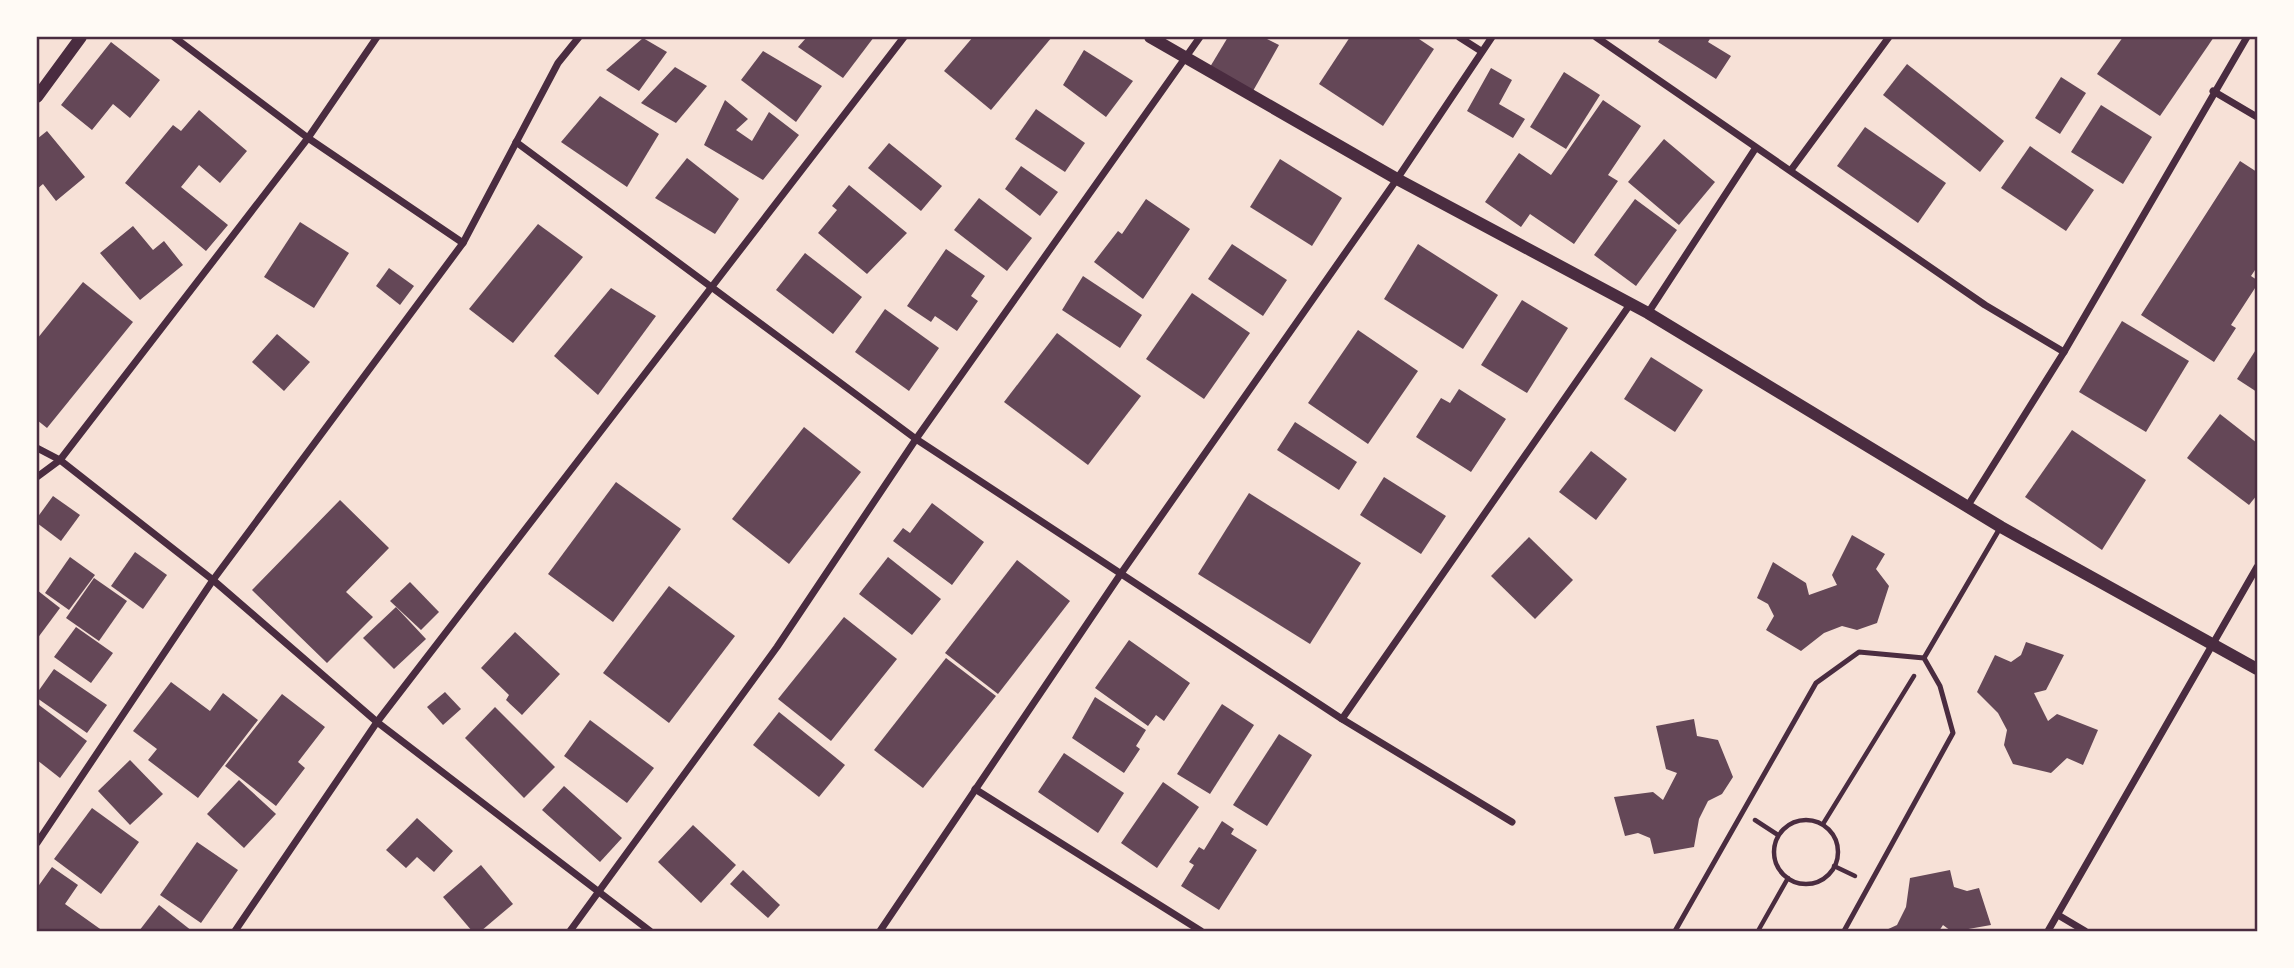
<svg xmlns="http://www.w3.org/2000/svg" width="2294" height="968" viewBox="0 0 2294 968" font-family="Raleway,sans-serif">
<rect width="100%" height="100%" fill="#f7e1d7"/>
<g fill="#644757">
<polygon points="807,37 874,37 843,78 798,47"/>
<polygon points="973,37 1052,37 991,110 944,71"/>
<polygon points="1228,37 1263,37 1279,45 1253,91 1210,67"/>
<polygon points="1350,37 1416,37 1434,49 1383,126 1319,84"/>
<polygon points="1661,37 1711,37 1708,42 1731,56 1716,79 1658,42"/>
<polygon points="2123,37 2214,37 2160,116 2097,74"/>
<polygon points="643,38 667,52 639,91 606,70"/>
<polygon points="111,42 160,80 130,118 113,104 92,130 61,105"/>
<polygon points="1084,50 1133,81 1106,117 1063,85"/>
<polygon points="763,51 822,86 796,122 741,80"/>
<polygon points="1907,64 2004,141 1980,172 1883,95"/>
<polygon points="675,67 707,86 676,123 641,103"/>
<polygon points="1491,68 1512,80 1499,104 1525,119 1513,138 1467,111"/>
<polygon points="1564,72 1600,95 1566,149 1530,127"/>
<polygon points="2061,77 2086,93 2060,134 2035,118"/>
<polygon points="600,96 659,134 627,187 561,142"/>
<polygon points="725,100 748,119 736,130 752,141 769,112 799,135 763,180 704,145"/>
<polygon points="1603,100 1641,126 1608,175 1618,181 1574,244 1530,214 1521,227 1485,202 1519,153 1551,175"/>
<polygon points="2101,105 2152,137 2123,184 2071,152"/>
<polygon points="1036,109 1085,143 1065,172 1015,139"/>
<polygon points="199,110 247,151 220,183 199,165 181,187 228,225 206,251 125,183 173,125 181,131"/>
<polygon points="1865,127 1946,183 1918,223 1837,166"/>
<polygon points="47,131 85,177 56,201 43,184 37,189 37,139"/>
<polygon points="1664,139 1715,182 1679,225 1628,182"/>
<polygon points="889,143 942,186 921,211 868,168"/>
<polygon points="2030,146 2094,190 2066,231 2001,188"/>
<polygon points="687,158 739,199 715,234 655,198"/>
<polygon points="1280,159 1342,198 1312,246 1250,207"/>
<polygon points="2240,161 2257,172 2257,267 2251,276 2257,280 2257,285 2231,325 2236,328 2214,362 2141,315"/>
<polygon points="1021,166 1058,192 1040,216 1005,189"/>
<polygon points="849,185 907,233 867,274 818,233 837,210 832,206"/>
<polygon points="979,198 1032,238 1007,271 954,230"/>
<polygon points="1146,199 1190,229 1143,299 1094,262 1118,231 1122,234"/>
<polygon points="1635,199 1677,230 1636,286 1594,255"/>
<polygon points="300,222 349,253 314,308 264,277"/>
<polygon points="538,224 583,257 513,343 469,309"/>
<polygon points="133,226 153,250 164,241 183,265 140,300 100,253"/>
<polygon points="1232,244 1287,280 1263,316 1208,279"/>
<polygon points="1418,244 1498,295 1463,349 1384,299"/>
<polygon points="946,249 985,276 971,296 978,301 957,331 935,316 931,322 907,306"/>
<polygon points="805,253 862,297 833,334 776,290"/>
<polygon points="389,268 414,286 400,305 376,286"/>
<polygon points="1083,276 1142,315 1120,348 1062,310"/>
<polygon points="83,282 133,322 47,428 37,420 37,339"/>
<polygon points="611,288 656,316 598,395 554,356"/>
<polygon points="1192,293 1250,333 1204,399 1146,359"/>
<polygon points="1522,300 1568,328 1527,393 1481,365"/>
<polygon points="885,309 939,348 909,391 855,352"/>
<polygon points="2122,321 2189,361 2146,432 2079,392"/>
<polygon points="1358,330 1418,371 1368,444 1308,403"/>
<polygon points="1057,333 1141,396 1088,465 1004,402"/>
<polygon points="277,334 310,362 284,391 252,362"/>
<polygon points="2257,348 2257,392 2237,379"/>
<polygon points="1651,357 1703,390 1675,432 1624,399"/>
<polygon points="1459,389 1506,419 1471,472 1416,437 1441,398 1450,403"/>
<polygon points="2220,414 2257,443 2257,495 2249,505 2187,458"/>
<polygon points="1295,422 1357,462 1339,490 1277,450"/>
<polygon points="804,427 861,472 789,564 732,519"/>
<polygon points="2072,430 2146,480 2102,550 2025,497"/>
<polygon points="1591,451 1627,479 1596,520 1559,492"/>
<polygon points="1384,477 1446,516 1421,554 1360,515"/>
<polygon points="616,482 681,529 613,622 548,574"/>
<polygon points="1249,493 1361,563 1310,644 1198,574"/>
<polygon points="53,496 80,515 61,541 37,523 37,518"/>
<polygon points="340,500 389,548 346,592 373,617 327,663 252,590"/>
<polygon points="932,503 984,542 952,585 893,541 903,528 910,533"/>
<polygon points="1852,535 1885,554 1876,569 1889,586 1877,623 1857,630 1842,626 1824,633 1801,651 1766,630 1774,616 1768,604 1757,598 1773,562 1806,583 1809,595 1837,585 1832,575"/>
<polygon points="1529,537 1573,580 1535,619 1491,576"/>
<polygon points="135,552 167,575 143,609 111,586"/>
<polygon points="70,557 95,575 69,610 45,593"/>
<polygon points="888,557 941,599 912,635 859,594"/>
<polygon points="1017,560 1070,601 998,694 945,653"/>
<polygon points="94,578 127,601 99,641 66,618"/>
<polygon points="410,582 439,612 421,630 390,601"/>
<polygon points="669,586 735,636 669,723 603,673"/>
<polygon points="37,590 60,608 37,639"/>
<polygon points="396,607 426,639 394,669 363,638"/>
<polygon points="844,617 897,659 831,741 778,699"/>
<polygon points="76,627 113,653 91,683 54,657"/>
<polygon points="515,632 560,674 522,715 506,700 509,695 481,668"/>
<polygon points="1129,640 1190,683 1164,721 1156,715 1148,726 1095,688"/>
<polygon points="2026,642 2064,655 2046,690 2034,693 2048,721 2057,714 2098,730 2083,765 2067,758 2051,773 2013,764 2004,745 2007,730 1998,713 1977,692 1995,655 2011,662 2021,655"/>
<polygon points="946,658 996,696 923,788 874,750"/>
<polygon points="54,669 107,705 87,733 37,698 37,693"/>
<polygon points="171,682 210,711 223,693 258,720 198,798 148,760 157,749 133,731"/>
<polygon points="445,692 461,709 443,725 427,707"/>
<polygon points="282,694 325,727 298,762 305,768 276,806 225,766"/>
<polygon points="1095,697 1146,730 1136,746 1140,749 1124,773 1072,738"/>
<polygon points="1222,704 1254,725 1210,794 1177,774"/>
<polygon points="39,705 87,741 60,778 37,760"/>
<polygon points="495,707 555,767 524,798 465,738"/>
<polygon points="779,712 845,765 819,797 753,745"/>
<polygon points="1694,719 1697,736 1718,740 1733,777 1722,794 1708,801 1699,819 1694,847 1654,854 1650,838 1638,833 1625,836 1614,797 1653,792 1663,800 1677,773 1666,769 1656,726"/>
<polygon points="590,720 654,768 627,803 564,756"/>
<polygon points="1279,734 1312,755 1267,826 1233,805"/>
<polygon points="1064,753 1124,793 1098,833 1038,792"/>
<polygon points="130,760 163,794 130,825 98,791"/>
<polygon points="239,780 276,814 244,848 207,814"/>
<polygon points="1163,782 1199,807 1157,868 1121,843"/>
<polygon points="564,786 622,838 600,862 542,810"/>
<polygon points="92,808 139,842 101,894 54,859"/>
<polygon points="417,818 453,851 434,872 417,857 406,868 386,850"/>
<polygon points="1222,821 1234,829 1231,834 1257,850 1219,910 1181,886 1194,865 1189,862 1199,847 1204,850"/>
<polygon points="693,825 736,865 701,903 658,862"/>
<polygon points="197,842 238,870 201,923 160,895"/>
<polygon points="481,865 513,904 481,931 472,931 443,897"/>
<polygon points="52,867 78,885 65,904 103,931 37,931 37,888"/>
<polygon points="743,870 780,905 768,918 730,884"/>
<polygon points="1950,870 1954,887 1967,891 1979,888 1991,925 1957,931 1951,931 1943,925 1939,931 1884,931 1897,925 1906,907 1910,878"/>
<polygon points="159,905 192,931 139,931"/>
</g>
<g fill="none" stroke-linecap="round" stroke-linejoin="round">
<g stroke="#4a2c40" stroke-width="4.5">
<polyline points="1755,820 1778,835"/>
<circle cx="1806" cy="852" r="32"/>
<polyline points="1823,824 1914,676"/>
<polyline points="1834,866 1855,876"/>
<polyline points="1758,931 1788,878"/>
</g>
<g stroke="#4a2c40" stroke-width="5">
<polyline points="1924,658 2000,528"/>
<polyline points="1675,931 1816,683 1859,652 1924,658 1940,686 1953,733 1844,931"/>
</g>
<g stroke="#4a2c40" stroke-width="7">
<polyline points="174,37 308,138 463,243"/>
<polyline points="1459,37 1481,51"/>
<polyline points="1596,37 1985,305 2064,352"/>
<polyline points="2213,91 2257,117"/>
<polyline points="516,142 916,439 1342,719 1512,822"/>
<polyline points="1791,170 1889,37"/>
<polyline points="1648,313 1755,149"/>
<polyline points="37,448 60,460 213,580 377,722 650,931"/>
<polyline points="37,477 60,460 308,138 377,37"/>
<polyline points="1967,507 2064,352 2247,37"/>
<polyline points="1342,719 1631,303"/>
<polyline points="975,789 1201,931"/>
<polyline points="37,843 213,580 463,243 558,63 579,37"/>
<polyline points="2058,915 2085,931"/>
<polyline points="235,931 377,722 904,37"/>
<polyline points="570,931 777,647 916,439 1200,37"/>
<polyline points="880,931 1122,572 1397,179 1492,37"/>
<polyline points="2048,931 2257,567"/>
</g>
<g stroke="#4a2c40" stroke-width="12">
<polyline points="1150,37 1397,179 1648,313 2001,527 2257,669"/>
<polyline points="37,97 81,37"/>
</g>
</g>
<rect width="2294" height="968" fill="none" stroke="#fffaf5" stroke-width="77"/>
<rect x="38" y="38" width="2218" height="892" fill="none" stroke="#4a2c40" stroke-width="2.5"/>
</svg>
